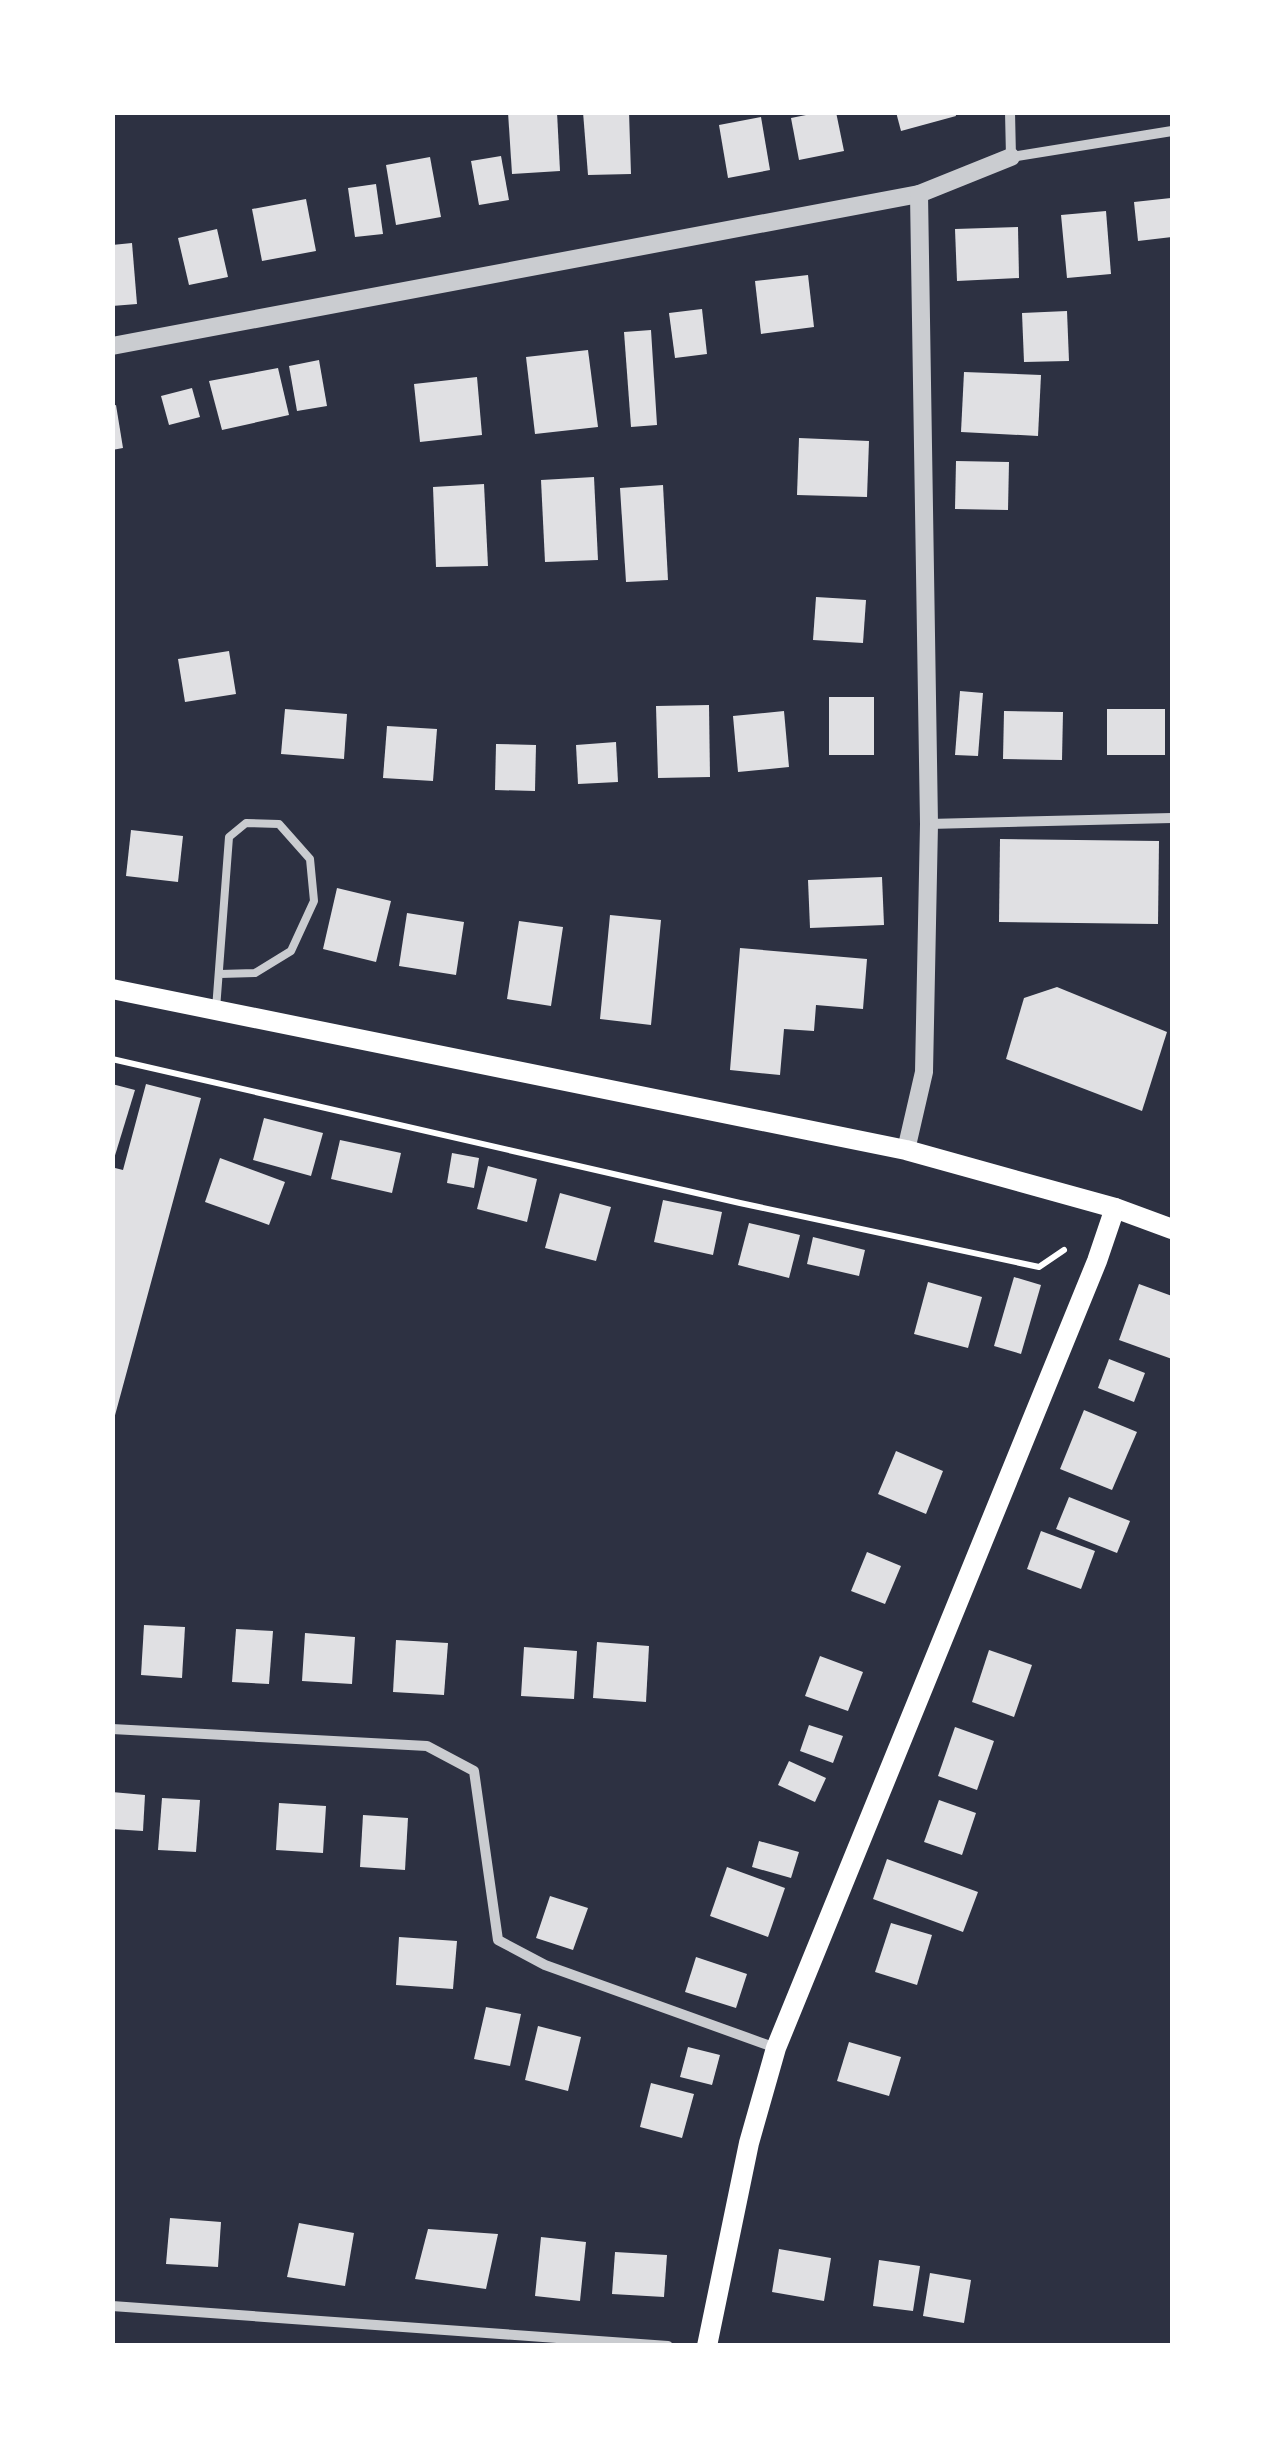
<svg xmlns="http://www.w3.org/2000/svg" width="1285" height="2458" viewBox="0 0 1285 2458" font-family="'Sofia Sans Condensed',sans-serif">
<rect width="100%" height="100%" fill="#2d3142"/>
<g fill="#e0e0e3">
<polygon points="508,112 557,112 560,171 512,174"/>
<polygon points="583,112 629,112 631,174 588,175"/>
<polygon points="821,112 836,112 844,151 799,160 791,118"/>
<polygon points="896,112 955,112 956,116 901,131"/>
<polygon points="761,117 770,170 728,178 719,125"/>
<polygon points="501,156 509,200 479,205 471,161"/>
<polygon points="430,157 441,217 396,225 386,165"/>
<polygon points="376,184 383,234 355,237 348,188"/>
<polygon points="1171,198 1172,237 1138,241 1134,202"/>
<polygon points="306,199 316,251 262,261 252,209"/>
<polygon points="1106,211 1111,274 1067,278 1061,215"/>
<polygon points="1018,227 1019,278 957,281 955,229"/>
<polygon points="217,229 228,277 189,285 178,238"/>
<polygon points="132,243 137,304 112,306 112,245"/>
<polygon points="808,275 814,327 761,334 755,281"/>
<polygon points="702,309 707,354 675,358 669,313"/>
<polygon points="1067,311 1069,361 1024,362 1022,313"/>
<polygon points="651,330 657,425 631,427 624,332"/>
<polygon points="588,350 598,427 535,434 526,357"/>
<polygon points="319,360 327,406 297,411 289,366"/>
<polygon points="278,368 289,415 222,430 209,381"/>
<polygon points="964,372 1041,375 1038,436 961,432"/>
<polygon points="477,377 482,435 420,442 414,384"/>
<polygon points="192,388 200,417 169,425 161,396"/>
<polygon points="116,405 123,448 112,450 112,406"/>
<polygon points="799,438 869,441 867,497 797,495"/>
<polygon points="956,461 1009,462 1008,510 955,509"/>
<polygon points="594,477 598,560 545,562 541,480"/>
<polygon points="484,484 488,566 436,567 433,487"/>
<polygon points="663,485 668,580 626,582 620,488"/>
<polygon points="816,597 866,600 863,643 813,640"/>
<polygon points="229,651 236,694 185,702 178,659"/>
<polygon points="960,691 983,693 978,756 955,755"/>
<rect x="829" y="697" width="45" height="58"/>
<polygon points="709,705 710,777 658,778 656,706"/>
<polygon points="285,709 347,714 344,759 281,754"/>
<rect x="1107" y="709" width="58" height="46"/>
<polygon points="784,711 789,767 738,772 733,716"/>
<polygon points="1004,711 1063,712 1062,760 1003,759"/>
<polygon points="387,726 437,729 433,781 383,778"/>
<polygon points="616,742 618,782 578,784 576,745"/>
<polygon points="496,744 536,745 535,791 495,790"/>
<polygon points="131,830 183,836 178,882 126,876"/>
<polygon points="1000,839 1159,841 1158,924 999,922"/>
<polygon points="882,877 884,925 810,928 808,880"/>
<polygon points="337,888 391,901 376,962 323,949"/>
<polygon points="407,913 464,922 456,975 399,966"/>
<polygon points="610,915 661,920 651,1025 600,1019"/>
<polygon points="519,921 563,927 551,1006 507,999"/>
<polygon points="740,948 867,959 863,1009 816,1005 814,1031 784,1029 780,1075 730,1070"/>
<polygon points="1057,987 1167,1032 1142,1111 1006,1059 1024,998"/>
<polygon points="112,1084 135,1090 113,1162 112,1162"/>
<polygon points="146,1084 201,1098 114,1419 112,1175 115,1168 123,1170"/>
<polygon points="264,1118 323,1133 311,1176 253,1160"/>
<polygon points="340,1140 401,1153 392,1193 331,1179"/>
<polygon points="452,1153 479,1158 474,1188 447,1183"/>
<polygon points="220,1158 285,1182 269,1225 205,1202"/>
<polygon points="488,1166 537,1179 527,1222 477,1209"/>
<polygon points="560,1193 611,1207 596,1261 545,1248"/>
<polygon points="663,1200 722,1212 713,1255 654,1242"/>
<polygon points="749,1223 800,1235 789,1278 738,1265"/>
<polygon points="813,1237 865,1250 859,1276 807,1264"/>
<polygon points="1014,1277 1041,1285 1021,1354 994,1346"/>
<polygon points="928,1282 982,1297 968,1348 914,1334"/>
<polygon points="1139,1284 1172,1296 1172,1359 1119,1340"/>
<polygon points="1109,1359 1145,1373 1134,1402 1098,1388"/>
<polygon points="1084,1410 1137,1432 1112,1490 1060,1469"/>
<polygon points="896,1451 943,1471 926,1514 878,1494"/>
<polygon points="1069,1497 1130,1521 1117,1553 1056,1529"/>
<polygon points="1041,1531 1095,1551 1081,1589 1027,1569"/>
<polygon points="867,1552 901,1566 885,1604 851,1591"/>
<polygon points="144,1625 185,1627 182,1678 141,1675"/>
<polygon points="236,1629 273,1631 269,1684 232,1682"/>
<polygon points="305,1633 355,1637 352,1684 302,1681"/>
<polygon points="396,1640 448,1643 444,1695 393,1692"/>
<polygon points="597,1642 649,1646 646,1702 593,1698"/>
<polygon points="524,1647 577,1651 574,1699 521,1696"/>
<polygon points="989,1650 1032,1665 1014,1717 972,1702"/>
<polygon points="820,1656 863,1672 848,1711 805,1696"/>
<polygon points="809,1725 843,1736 833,1763 800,1751"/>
<polygon points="955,1727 994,1741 977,1790 938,1776"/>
<polygon points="789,1761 826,1778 815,1802 778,1785"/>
<polygon points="112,1792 145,1795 143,1831 112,1829"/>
<polygon points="162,1798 200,1800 196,1852 158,1850"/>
<polygon points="939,1800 976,1813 962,1855 924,1842"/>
<polygon points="279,1803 326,1806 323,1853 276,1850"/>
<polygon points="363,1815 408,1818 405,1870 360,1867"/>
<polygon points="759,1841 799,1852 791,1878 752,1867"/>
<polygon points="887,1859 978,1892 963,1932 873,1899"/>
<polygon points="727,1867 785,1888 768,1937 710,1916"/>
<polygon points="550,1896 588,1908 573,1950 536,1938"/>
<polygon points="891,1923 932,1935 917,1985 875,1972"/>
<polygon points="399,1937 457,1941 453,1989 396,1985"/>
<polygon points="696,1957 747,1974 736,2008 685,1992"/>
<polygon points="486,2007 521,2014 510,2066 474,2059"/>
<polygon points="538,2026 581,2037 568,2091 525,2080"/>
<polygon points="849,2042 901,2057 889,2096 837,2081"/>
<polygon points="688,2047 720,2055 712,2085 680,2077"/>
<polygon points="651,2083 694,2094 682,2138 640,2127"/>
<polygon points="170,2218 221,2222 218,2267 166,2264"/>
<polygon points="299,2223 354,2233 345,2286 287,2277"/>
<polygon points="428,2229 498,2234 486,2289 415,2279"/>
<polygon points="541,2237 586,2242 580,2301 535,2296"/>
<polygon points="779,2249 831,2258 824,2301 772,2292"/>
<polygon points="615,2252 667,2255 664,2297 612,2294"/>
<polygon points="879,2260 920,2266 913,2311 873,2306"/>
<polygon points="930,2273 971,2280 964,2323 923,2316"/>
</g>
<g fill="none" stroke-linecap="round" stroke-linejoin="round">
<polyline stroke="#fff" stroke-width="6" points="112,1059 740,1203 1039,1267 1064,1250"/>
<polyline stroke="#caccd0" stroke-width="8" points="216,1009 229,837 246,823 279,824 310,859 314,901 291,951 255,973 220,974"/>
<g stroke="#caccd0" stroke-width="10">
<polyline points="1010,112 1011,157 1172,131"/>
<polyline points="929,824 1172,818"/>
<polyline points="112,1729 427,1746 474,1771 498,1940 545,1965 776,2048"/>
<polyline points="112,2306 668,2346"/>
</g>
<g stroke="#caccd0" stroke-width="18">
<polyline points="112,346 919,194"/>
<polyline points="906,1150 924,1072 929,824 919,194 1011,157"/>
</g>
<g stroke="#fff" stroke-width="20">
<polyline points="112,989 906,1150 1115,1208 1172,1229"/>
<polyline points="707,2346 749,2143 776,2048 1097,1261 1115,1208"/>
</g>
</g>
<rect width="1285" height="2458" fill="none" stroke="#ffffff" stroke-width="230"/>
</svg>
